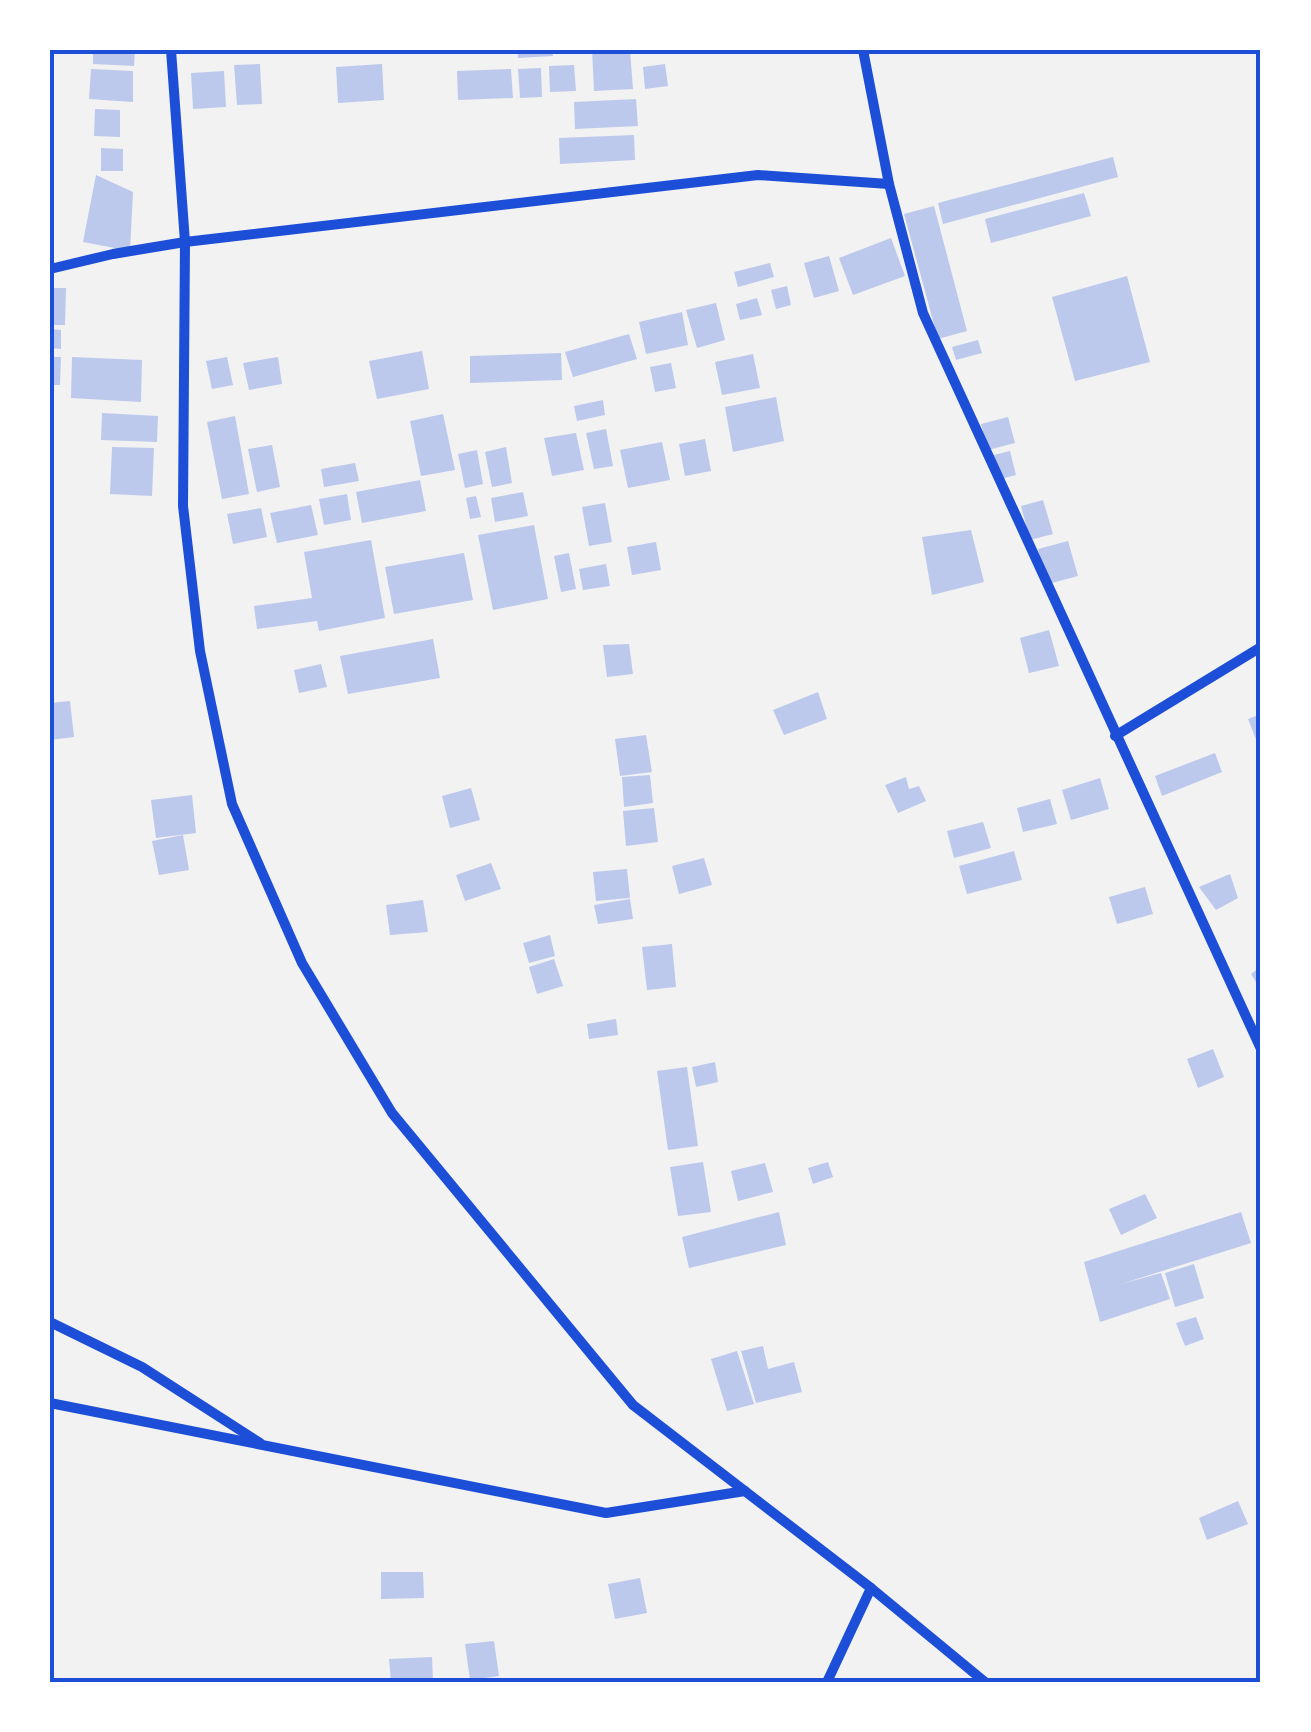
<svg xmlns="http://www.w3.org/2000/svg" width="1311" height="1732" viewBox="0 0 1311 1732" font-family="'PT Serif',serif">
<rect width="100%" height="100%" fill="#f2f2f2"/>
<g fill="#bdc9ec">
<polygon points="93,50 135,50 134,66 93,64"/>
<polygon points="518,50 552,50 553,56 518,58"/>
<polygon points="592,50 630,50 633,89 594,91"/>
<polygon points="260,64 262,104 237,105 234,65"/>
<polygon points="382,64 384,100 338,103 336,67"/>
<polygon points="665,64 668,86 645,89 643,67"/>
<polygon points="574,65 576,91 550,92 549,66"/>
<polygon points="541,68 542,97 520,98 518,69"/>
<polygon points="91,69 133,71 133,102 89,99"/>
<polygon points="511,69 513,98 458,100 457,71"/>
<polygon points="224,71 226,107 193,109 191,73"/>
<polygon points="636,99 638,126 575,129 574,102"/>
<polygon points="95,109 120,110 120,137 94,136"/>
<polygon points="634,135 635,160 560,164 559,138"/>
<polygon points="101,148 123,149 123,171 101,171"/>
<polygon points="1113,157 1118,177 943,224 938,203"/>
<polygon points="96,175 133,192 130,251 83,242"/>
<polygon points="1084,193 1091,216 991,243 985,219"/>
<polygon points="934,206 967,331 938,339 904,214"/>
<polygon points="891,238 905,276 853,295 839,258"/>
<polygon points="829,256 839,291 814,298 804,263"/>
<polygon points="770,263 774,277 738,287 734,272"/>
<polygon points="1127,276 1150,362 1075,381 1052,297"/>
<polygon points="787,286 791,305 776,309 771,290"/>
<polygon points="50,288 66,288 65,325 50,325"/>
<polygon points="757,298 762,315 740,320 736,304"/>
<polygon points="716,303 725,340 697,348 686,310"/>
<polygon points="682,312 688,345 646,354 639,322"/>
<polygon points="50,329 61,330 61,349 50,348"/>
<polygon points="629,334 637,359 573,377 565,352"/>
<polygon points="978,340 982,353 956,360 952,347"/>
<polygon points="422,351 429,389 377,399 369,361"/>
<polygon points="561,353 562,380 470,383 470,356"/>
<polygon points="753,354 760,388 722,395 715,362"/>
<polygon points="50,357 61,357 60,385 50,385"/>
<polygon points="72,357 142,360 141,402 71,398"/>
<polygon points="227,357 233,385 212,389 206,361"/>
<polygon points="278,357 282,384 249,390 243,363"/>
<polygon points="671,363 676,388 655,392 650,367"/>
<polygon points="776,397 784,441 733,452 725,407"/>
<polygon points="603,400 605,415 577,421 574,406"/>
<polygon points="102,413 158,416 157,442 101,440"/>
<polygon points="443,414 455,470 421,476 410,421"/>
<polygon points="235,416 249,494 222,499 207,422"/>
<polygon points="1008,417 1015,443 988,450 981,424"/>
<polygon points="606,429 613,466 594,469 586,433"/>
<polygon points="576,433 584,470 552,476 544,438"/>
<polygon points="705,439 711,471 685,476 679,444"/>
<polygon points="662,442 670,480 628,488 620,450"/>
<polygon points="272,445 280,487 257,492 248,449"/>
<polygon points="112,447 154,448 152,496 110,494"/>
<polygon points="506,447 512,483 492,487 485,452"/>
<polygon points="477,450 483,484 465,488 458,454"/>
<polygon points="1010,451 1016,475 1001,479 994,455"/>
<polygon points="355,463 359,481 324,487 321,469"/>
<polygon points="420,480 426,511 362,523 356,492"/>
<polygon points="523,492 528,516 495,522 491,498"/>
<polygon points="347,494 351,520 324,525 319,499"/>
<polygon points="476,496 481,517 470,519 466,498"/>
<polygon points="1043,500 1053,534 1030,540 1021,506"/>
<polygon points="605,503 612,542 589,546 582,507"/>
<polygon points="311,505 318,535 277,543 270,513"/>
<polygon points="261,508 267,537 233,544 227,514"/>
<polygon points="534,525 548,599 493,610 478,535"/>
<polygon points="971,530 984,582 932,595 922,537"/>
<polygon points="371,540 385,618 319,631 317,621 257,629 254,606 312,598 304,552"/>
<polygon points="1068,541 1078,576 1048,584 1038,549"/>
<polygon points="656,542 661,570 632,575 627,547"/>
<polygon points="464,553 473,600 394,614 385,567"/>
<polygon points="569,553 576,589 561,592 554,556"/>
<polygon points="606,564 610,586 583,590 579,569"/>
<polygon points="1049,630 1059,666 1029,673 1020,638"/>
<polygon points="433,639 440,678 348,694 340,656"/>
<polygon points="629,644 633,674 607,677 603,645"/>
<polygon points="321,664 327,687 299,693 294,670"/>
<polygon points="818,692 827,719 784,735 773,710"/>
<polygon points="70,701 74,737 50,740 50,703"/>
<polygon points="1261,714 1261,752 1248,719"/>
<polygon points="646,735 652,772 620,776 615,739"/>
<polygon points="1215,753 1222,772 1162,796 1155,776"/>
<polygon points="650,775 653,803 624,807 622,777"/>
<polygon points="906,777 909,789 919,786 926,801 898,813 885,785"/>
<polygon points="1100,778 1109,809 1071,820 1062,790"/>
<polygon points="471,788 480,820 450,828 442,796"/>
<polygon points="192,795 196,833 156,838 151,800"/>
<polygon points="1050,799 1057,824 1023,832 1017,808"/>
<polygon points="654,808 658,842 626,846 623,811"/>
<polygon points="983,822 991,848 954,858 947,831"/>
<polygon points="183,835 189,870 159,875 152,841"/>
<polygon points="1014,851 1022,880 967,894 959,866"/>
<polygon points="704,858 712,885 679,894 672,866"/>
<polygon points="491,863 501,889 465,901 456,875"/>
<polygon points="627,869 630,898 596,901 593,872"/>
<polygon points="1230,874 1238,898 1216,910 1199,887"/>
<polygon points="1145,887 1153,914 1117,924 1109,897"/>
<polygon points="630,899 633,919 598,924 594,905"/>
<polygon points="423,900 428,932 390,935 386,905"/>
<polygon points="550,935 555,956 529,963 523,943"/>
<polygon points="672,944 676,987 647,990 642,947"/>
<polygon points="554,959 563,986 537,994 529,967"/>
<polygon points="1261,966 1261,990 1251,974"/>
<polygon points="616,1019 618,1035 589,1039 587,1024"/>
<polygon points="1213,1049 1224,1077 1198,1088 1187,1059"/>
<polygon points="715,1062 718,1082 696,1087 692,1067"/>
<polygon points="687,1067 698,1146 668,1150 657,1071"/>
<polygon points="703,1162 711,1212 678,1216 670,1167"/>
<polygon points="828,1162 833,1177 813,1184 808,1168"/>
<polygon points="765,1163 773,1192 738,1201 731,1171"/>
<polygon points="1145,1194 1157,1218 1121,1235 1109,1209"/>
<polygon points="779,1212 786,1245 689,1268 682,1237"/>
<polygon points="1241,1212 1251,1243 1121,1284 1161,1273 1170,1299 1100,1322 1084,1262"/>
<polygon points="1194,1264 1204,1298 1175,1307 1165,1273"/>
<polygon points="1196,1317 1204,1339 1185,1346 1176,1323"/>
<polygon points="763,1346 768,1369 794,1362 802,1392 756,1403 741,1351"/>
<polygon points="737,1351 754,1404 727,1411 711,1359"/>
<polygon points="1238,1501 1248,1524 1207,1540 1199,1518"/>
<polygon points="381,1572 423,1572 424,1598 381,1599"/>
<polygon points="640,1578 647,1613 615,1619 608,1584"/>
<polygon points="494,1641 499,1676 470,1680 465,1644"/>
<polygon points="432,1657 433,1682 391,1682 389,1659"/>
</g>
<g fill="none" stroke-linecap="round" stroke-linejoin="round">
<g stroke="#1d4ed8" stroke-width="10">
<polyline points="171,50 185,242 183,506 200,651 232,804 302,963 392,1113 633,1405 871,1588 985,1682"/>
<polyline points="863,50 889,184 923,313 1261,1049"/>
<polyline points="50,269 113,254 185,242 758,175 889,184"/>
<polyline points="1115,736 1261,647"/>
<polyline points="50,1322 142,1367 260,1443"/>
<polyline points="50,1403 606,1513 745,1491"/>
<polyline points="827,1682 871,1588"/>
</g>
</g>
<rect width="1311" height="1732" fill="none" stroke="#ffffff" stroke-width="105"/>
<rect x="52" y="52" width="1206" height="1628" fill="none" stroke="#1d4ed8" stroke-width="4"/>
</svg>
